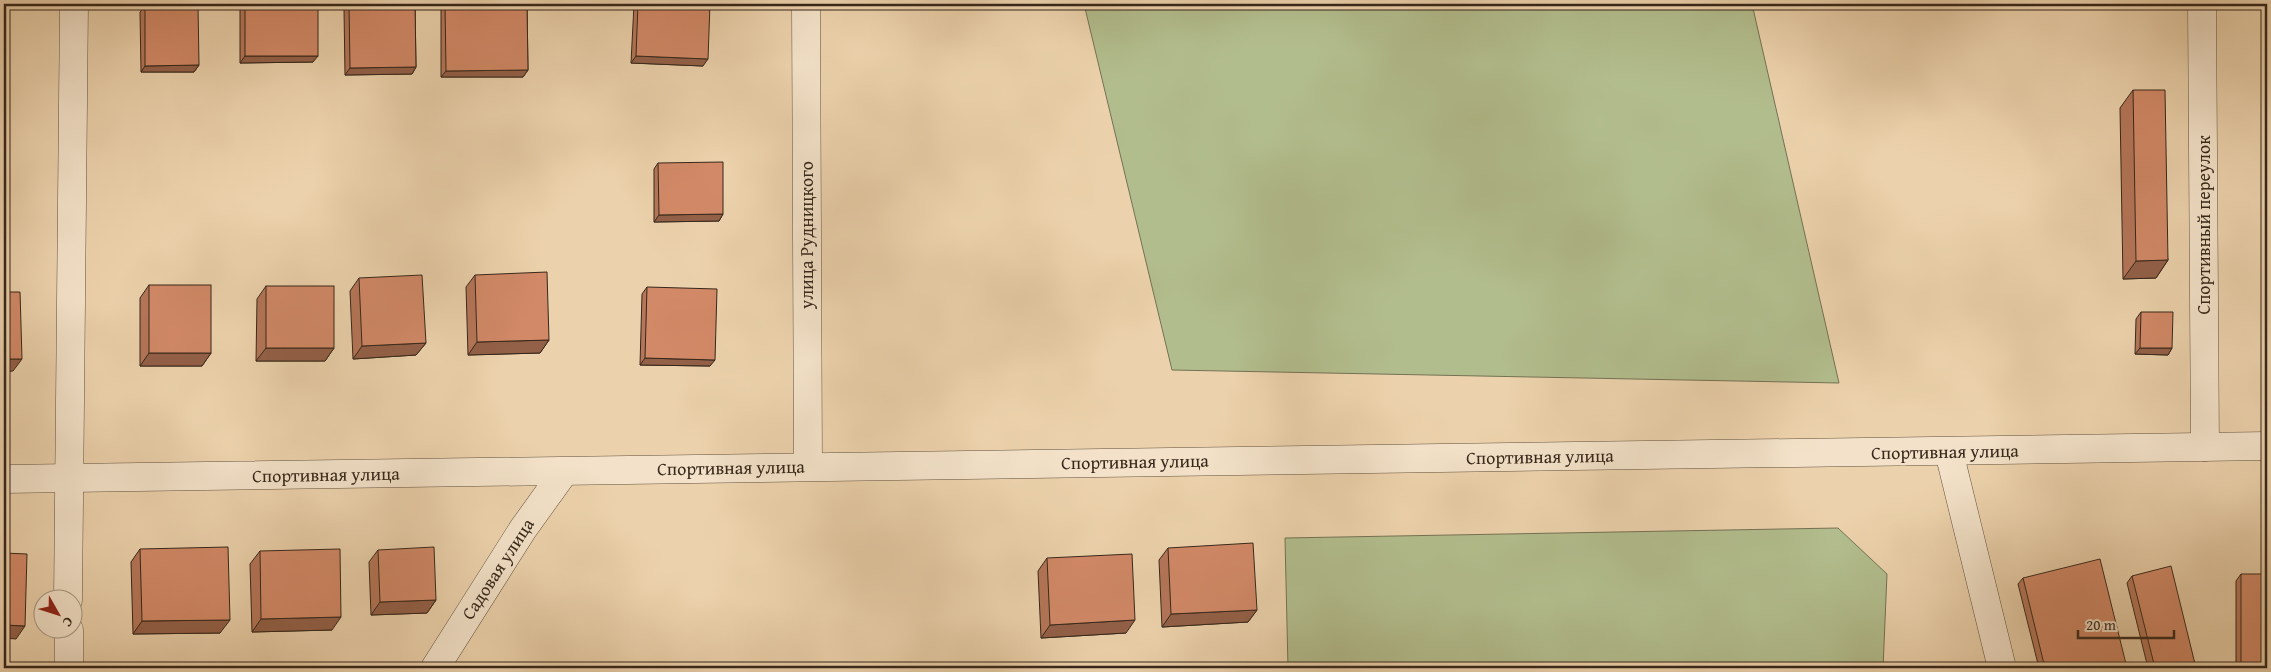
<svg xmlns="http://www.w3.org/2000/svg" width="2271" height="672" viewBox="0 0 2271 672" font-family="'Gentium Book Plus',serif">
<rect width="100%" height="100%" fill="#ecd2ac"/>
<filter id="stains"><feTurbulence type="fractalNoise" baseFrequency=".004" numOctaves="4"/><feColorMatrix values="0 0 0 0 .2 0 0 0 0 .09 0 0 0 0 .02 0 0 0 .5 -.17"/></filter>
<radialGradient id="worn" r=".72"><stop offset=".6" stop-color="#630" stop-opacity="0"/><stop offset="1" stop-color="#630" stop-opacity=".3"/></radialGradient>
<g fill="#b2bd8d" stroke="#747254">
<polygon points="1084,4 1752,4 1839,383 1172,370"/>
<polygon points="1838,528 1887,574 1883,668 1288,668 1285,538"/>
</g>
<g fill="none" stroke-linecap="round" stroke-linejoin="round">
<g stroke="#64523f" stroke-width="29">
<g id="minor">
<polyline points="806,4 808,466"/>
<polyline points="2202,4 2205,447"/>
<polyline points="1949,452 2002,668"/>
<polyline points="4,479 2267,446"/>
<polyline points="68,600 74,4"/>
<polyline points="69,630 69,668"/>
<polyline points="435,668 523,529 564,472"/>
</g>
</g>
<use href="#minor" stroke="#f3e2c9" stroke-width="28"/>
</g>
<g fill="#b57659" stroke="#36271b">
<polygon points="240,4 318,4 313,62 240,63"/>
<polygon points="348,4 415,4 416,67 412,74 345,75 344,9"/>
<polygon points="441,4 527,4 528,70 523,77 441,77"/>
<polygon points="634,4 710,4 703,66 631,63"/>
<polygon points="145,6 199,65 194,72 141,72 140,12"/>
<polygon points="2133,90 2168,260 2156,278 2123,279 2120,108"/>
<polygon points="658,163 723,214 719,221 654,222 654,169"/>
<polygon points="475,275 549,340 540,353 468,355 466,287"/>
<polygon points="359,278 426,343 416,355 353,359 350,291"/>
<polygon points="149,285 211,353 202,366 140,366 140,298"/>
<polygon points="266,286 334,348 325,361 256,361 257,299"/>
<polygon points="647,287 710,366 640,365 642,294"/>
<polygon points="2141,312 2172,348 2168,355 2135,354 2136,319"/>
<polygon points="1168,548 1257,610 1248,622 1162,627 1159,560"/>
<polygon points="140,549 220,633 133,634 131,562"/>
<polygon points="378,550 436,600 427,613 371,615 369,562"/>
<polygon points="260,551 332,630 252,632 250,564"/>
<polygon points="1047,558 1126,633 1041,638 1038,571"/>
<polygon points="2241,574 2267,668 2236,668 2236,581"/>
<polygon points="2132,576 2196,668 2148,668 2127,583"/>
<polygon points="2023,578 2127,668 2039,668 2018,584"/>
</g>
<g fill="#936048" stroke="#36271b">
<polygon points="245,56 318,56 313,62 240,63"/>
<polygon points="636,56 708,59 703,66 631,63"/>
<polygon points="199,65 194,72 141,72 145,66"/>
<polygon points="416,67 412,74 345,75 350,68"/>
<polygon points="528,70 523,77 441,77 446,71"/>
<polygon points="723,214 719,221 654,222 659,215"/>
<polygon points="2168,260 2156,278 2123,279 2136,261"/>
<polygon points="549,340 540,353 468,355 477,342"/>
<polygon points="426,343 416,355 353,359 362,346"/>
<polygon points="266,348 334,348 325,361 256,361"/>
<polygon points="2140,348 2172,348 2168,355 2135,354"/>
<polygon points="149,353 211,353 202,366 140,366"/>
<polygon points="645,358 715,360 710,366 640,365"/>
<polygon points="4,359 22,359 13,371 4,372"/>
<polygon points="436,600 427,613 371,615 380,602"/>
<polygon points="1257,610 1248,622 1162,627 1171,614"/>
<polygon points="341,617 332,630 252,632 261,619"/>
<polygon points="230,620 220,633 133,634 142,621"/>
<polygon points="1135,620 1126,633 1041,638 1050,625"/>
<polygon points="4,625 25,626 16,639 4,638"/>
<polygon points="2267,665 2267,668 2239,668 2241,666"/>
</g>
<g fill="#d28967" stroke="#36271b">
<rect x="245" y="4" width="73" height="52"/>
<polygon points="349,4 415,4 416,67 350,68"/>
<polygon points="445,4 527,4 528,70 446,71"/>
<polygon points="638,4 710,4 708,59 636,56"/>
<polygon points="198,5 199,65 145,66 145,6"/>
<polygon points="2133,90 2165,90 2168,260 2136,261"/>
<polygon points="723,162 723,214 659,215 658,163"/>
<polygon points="547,272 549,340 477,342 475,275"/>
<polygon points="422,275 426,343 362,346 359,278"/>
<rect x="149" y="285" width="62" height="68"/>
<rect x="266" y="286" width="68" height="62"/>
<polygon points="647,287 717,289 715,360 645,358"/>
<polygon points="4,292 20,292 22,359 4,359"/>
<polygon points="2141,312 2173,312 2172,348 2140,348"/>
<polygon points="1253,543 1257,610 1171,614 1168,548"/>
<polygon points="228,547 230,620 142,621 140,549"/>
<polygon points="434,547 436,600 380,602 378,550"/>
<polygon points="340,549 341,617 261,619 260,551"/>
<polygon points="4,553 27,554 25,626 4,625"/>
<polygon points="1132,554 1135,620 1050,625 1047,558"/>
<polygon points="2100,559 2127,668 2045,668 2023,578"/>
<polygon points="2171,566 2196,668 2155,668 2132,576"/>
<polygon points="2241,574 2267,574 2267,665 2241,666"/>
</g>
<g text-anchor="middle" stroke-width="4.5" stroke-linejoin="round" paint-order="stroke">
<g font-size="18" fill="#36271b" stroke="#f3e2c9">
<text transform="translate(2204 225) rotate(-90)" y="6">Спортивный переулок</text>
<text transform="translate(807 235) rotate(-90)" y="6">улица Рудницкого</text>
<text transform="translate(1945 452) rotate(-1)" y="6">Спортивная улица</text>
<text transform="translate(1540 457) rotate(-1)" y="6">Спортивная улица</text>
<text transform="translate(1135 462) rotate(-1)" y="6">Спортивная улица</text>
<text transform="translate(731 468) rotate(-1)" y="6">Спортивная улица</text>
<text transform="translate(326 475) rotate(-1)" y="6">Спортивная улица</text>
<text transform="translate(498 569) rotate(-57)" y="6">Садовая улица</text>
</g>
</g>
<rect width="2271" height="672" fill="none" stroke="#ecd2ac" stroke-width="20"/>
<rect x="5" y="5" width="2261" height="662" fill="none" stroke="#36271b" stroke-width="2.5"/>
<rect x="10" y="10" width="2251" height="652" fill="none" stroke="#36271b"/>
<g transform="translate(58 614) rotate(129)"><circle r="24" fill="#f3e2c9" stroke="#a79783"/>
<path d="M0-4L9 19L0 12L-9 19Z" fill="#8f2418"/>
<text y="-8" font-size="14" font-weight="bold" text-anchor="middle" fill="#36271b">С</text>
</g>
<path d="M2078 630v8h96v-8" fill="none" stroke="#36271b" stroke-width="2.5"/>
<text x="2086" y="630" font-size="15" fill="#36271b" stroke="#f3e2c9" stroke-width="4" paint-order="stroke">20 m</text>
<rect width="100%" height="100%" filter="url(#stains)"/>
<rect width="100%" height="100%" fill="url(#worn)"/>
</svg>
